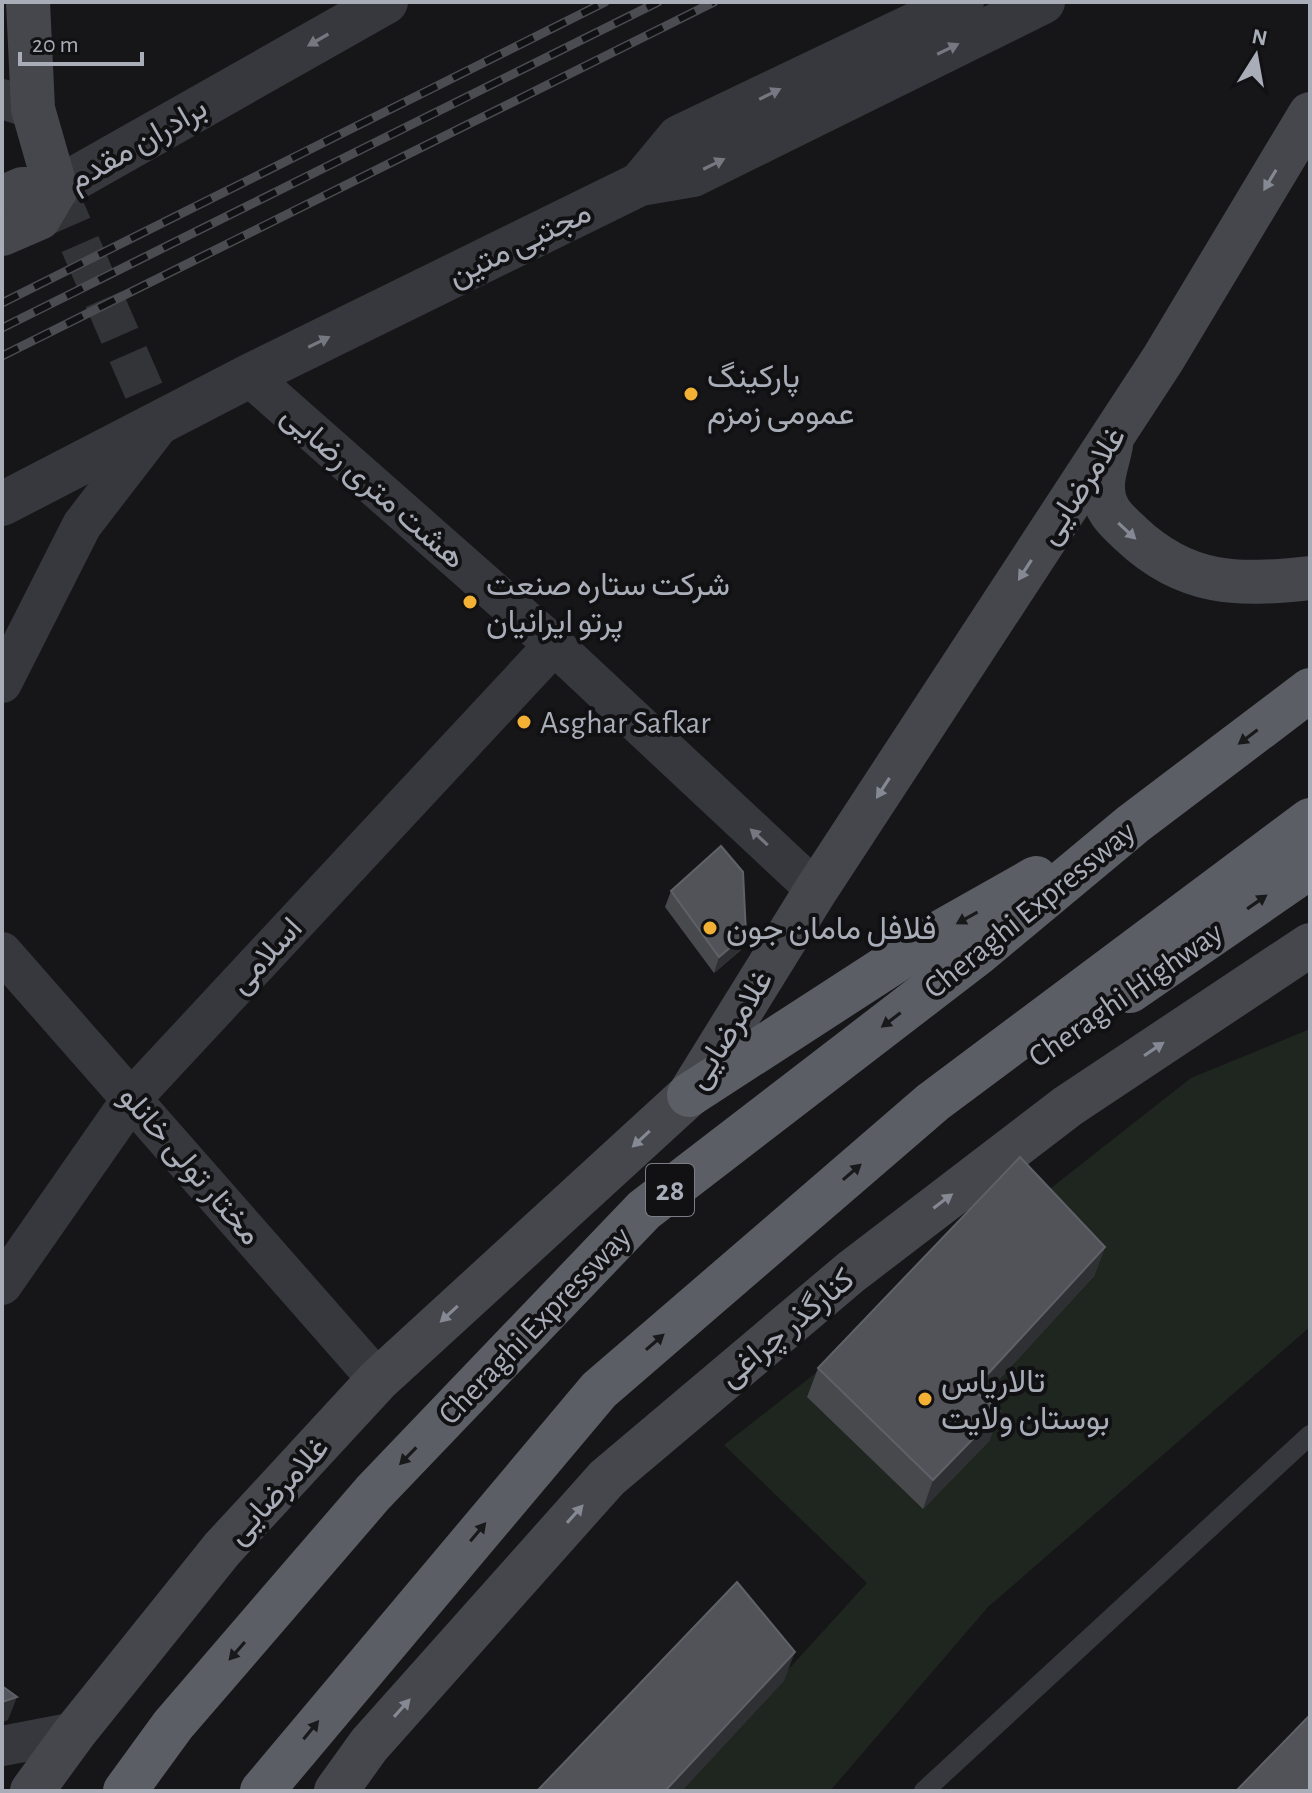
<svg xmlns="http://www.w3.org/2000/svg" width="1312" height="1793" viewBox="0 0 1312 1793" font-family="'Alegreya Sans',Vazirmatn,sans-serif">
<rect width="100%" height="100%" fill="#161618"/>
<polygon fill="#1e261f" points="1310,1029 1310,1327 988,1607 830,1791 678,1791 867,1583 724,1445 1191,1078"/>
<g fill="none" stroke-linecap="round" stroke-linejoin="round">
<polyline stroke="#333438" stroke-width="40" stroke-dasharray="40 20" stroke-linecap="butt" points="56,189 159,425"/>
<polyline stroke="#37383d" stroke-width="20" points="924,1791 1310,1435"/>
<g stroke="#37383d" stroke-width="40">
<polyline points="2,99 33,109"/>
<polyline points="249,376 554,645 816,890"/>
<polyline points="2,683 82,525 159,425"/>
<polyline points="2,952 378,1380"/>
<polyline points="2,1285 133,1097 554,645"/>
<polyline points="2,1746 75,1732"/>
</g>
<g stroke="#37383d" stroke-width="44">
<polyline points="640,184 679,137 962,2"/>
<polyline points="56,189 386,2"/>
<polyline points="2,504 249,376 640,184 693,175 1043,2"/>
</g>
<g stroke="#45474d" stroke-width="44">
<polyline points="28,2 33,109 56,189"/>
<polyline points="2,198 22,189 56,189"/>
<polyline points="2,234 39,218 56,189"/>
<path d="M1111,445c-2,13 -9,29 -8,43 0,21 13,32 28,46 55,52 107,52 179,44"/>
<polyline points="32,1791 75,1732 222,1549 378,1380 689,1095 816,890 1163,359 1310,114"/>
<polyline points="336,1791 369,1745 607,1478 851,1272 1068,1106 1310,945"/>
</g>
<g stroke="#5b5e65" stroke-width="44">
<polyline points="1130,991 1310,867"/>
<polyline points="689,1095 939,933 1036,878"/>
<polyline points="125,1791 173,1725 373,1493 644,1210 977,954 1133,824 1310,690"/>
<polyline points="262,1791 599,1390 933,1102 1310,820"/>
</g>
<g stroke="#4a4c52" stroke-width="9">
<g id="rail">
<polyline points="2,303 605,2"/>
<polyline points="2,328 658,2"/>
<polyline points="2,356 714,2"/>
</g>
</g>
<use href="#rail" stroke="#111113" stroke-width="6" stroke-dasharray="18" stroke-linecap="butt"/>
</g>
<g fill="#47494d">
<polygon points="671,891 741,950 714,973 665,907"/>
<polygon points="1105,1247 1094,1276 983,1397 990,1440 923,1509 807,1397 818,1368"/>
</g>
<g fill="#2f3033">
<polygon points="746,934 741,950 714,973 719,957"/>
<polygon points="1105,1247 1094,1276 963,1419 973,1390"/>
<polygon points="1000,1411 990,1440 923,1509 933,1480"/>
<polygon points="795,1652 784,1681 682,1791 665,1791"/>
<polygon points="17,1697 8,1720 2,1722 2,1702"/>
</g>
<g fill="#525359" stroke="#5f6168" stroke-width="2">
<polygon points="721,846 743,872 746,934 719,957 671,891"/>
<polygon points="1020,1157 1105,1247 973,1390 1000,1411 933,1480 818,1368"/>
<polygon points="737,1582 795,1652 665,1791 537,1791"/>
<polygon points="2,1686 17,1697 2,1702"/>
<polygon points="1310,1715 1310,1791 1236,1791"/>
</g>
<defs><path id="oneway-solid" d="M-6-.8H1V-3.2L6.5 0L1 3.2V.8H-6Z" transform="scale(2)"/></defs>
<g fill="#757881">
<use href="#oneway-solid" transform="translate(318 40) rotate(150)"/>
<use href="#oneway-solid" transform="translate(948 49) rotate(-26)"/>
<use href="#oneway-solid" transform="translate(770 94) rotate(-26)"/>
<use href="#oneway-solid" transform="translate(714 164) rotate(-26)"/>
<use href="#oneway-solid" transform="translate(319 342) rotate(-26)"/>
<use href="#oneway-solid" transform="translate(759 837) rotate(-137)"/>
</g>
<g fill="#858993">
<use href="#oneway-solid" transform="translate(1270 180) rotate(121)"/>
<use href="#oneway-solid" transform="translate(1127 531) rotate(43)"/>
<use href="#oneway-solid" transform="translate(1025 570) rotate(123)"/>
<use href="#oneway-solid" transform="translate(883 788) rotate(123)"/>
<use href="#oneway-solid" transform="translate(1154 1049) rotate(-34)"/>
<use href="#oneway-solid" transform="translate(641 1139) rotate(137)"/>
<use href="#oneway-solid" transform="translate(943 1201) rotate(-37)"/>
<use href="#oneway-solid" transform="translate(449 1314) rotate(137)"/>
<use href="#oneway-solid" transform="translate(575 1514) rotate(-48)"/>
<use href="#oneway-solid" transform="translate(402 1708) rotate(-48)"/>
</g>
<g fill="#18191b">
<use href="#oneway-solid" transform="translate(1248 737) rotate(143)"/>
<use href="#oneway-solid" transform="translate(1257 902) rotate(-35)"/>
<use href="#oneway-solid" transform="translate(967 918) rotate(151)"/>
<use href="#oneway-solid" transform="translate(891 1020) rotate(143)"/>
<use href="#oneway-solid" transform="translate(852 1172) rotate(-41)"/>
<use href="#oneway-solid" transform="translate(655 1342) rotate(-41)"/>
<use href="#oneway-solid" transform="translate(408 1456) rotate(134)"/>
<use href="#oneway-solid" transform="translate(478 1532) rotate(-50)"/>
<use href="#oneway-solid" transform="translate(237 1651) rotate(131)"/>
<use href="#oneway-solid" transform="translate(311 1730) rotate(-51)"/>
</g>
<g fill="#f2b134" stroke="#111113" stroke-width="3">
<circle cx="691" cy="394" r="8"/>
<circle cx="470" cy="602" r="8"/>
<circle cx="524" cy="722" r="8"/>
<circle cx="710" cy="928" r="8"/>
<circle cx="925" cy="1399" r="8"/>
</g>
<g text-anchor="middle" stroke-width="8" stroke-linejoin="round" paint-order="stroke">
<rect fill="#111113" stroke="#7b7e86" stroke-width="2" x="646" y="1164" width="48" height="52" rx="6"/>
<g font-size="30" font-weight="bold" fill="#a8adb8">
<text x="670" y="1200">28</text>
</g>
<g font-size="32" fill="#a8adb8" stroke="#111113">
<text transform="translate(137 143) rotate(-30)" y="11">برادران مقدم</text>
<text transform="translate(519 243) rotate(-26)" y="11">مجتبی متین</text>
<text transform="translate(1081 485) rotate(-57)" y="11">غلامرضایی</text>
<text transform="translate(374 486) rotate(41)" y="11">هشت متری رضایی</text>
<text transform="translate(1029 909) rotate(-39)" y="11">Cheraghi Expressway</text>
<text transform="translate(265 955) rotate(-47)" y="11">اسلامی</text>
<text transform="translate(1125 994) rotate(-35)" y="11">Cheraghi Highway</text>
<text transform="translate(729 1029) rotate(-58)" y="11">غلامرضایی</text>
<text transform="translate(191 1165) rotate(49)" y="11">مختار تولی خانلو</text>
<text transform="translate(534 1325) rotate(-46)" y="11">Cheraghi Expressway</text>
<text transform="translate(786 1327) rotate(-40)" y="11">کنارگذر چراغی</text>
<text transform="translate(277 1490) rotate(-47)" y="11">غلامرضایی</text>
</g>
<g font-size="32" fill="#a8adb8" stroke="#111113" text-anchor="start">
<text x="707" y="387">پارکینگ<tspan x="707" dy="37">عمومی زمزم</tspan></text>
<text x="486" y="595">شرکت ستاره صنعت<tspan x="486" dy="37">پرتو ایرانیان</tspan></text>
<text x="540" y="733">Asghar Safkar</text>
<text x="726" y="939">فلافل مامان جون</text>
<text x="941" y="1392">تالاریاس<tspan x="941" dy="37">بوستان ولایت</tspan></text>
</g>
</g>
<rect width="1312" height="1793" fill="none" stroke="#a8adb8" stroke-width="8"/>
<g transform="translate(1256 56) rotate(11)" stroke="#111113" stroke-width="6" paint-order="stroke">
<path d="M0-6L14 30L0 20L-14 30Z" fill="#a8adb8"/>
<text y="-12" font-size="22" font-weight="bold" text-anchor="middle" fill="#a8adb8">N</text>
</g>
<path d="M20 52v12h122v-12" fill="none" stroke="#a8adb8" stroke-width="4"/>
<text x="32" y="52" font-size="24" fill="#a8adb8" stroke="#111113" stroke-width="6" paint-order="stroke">20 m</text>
</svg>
